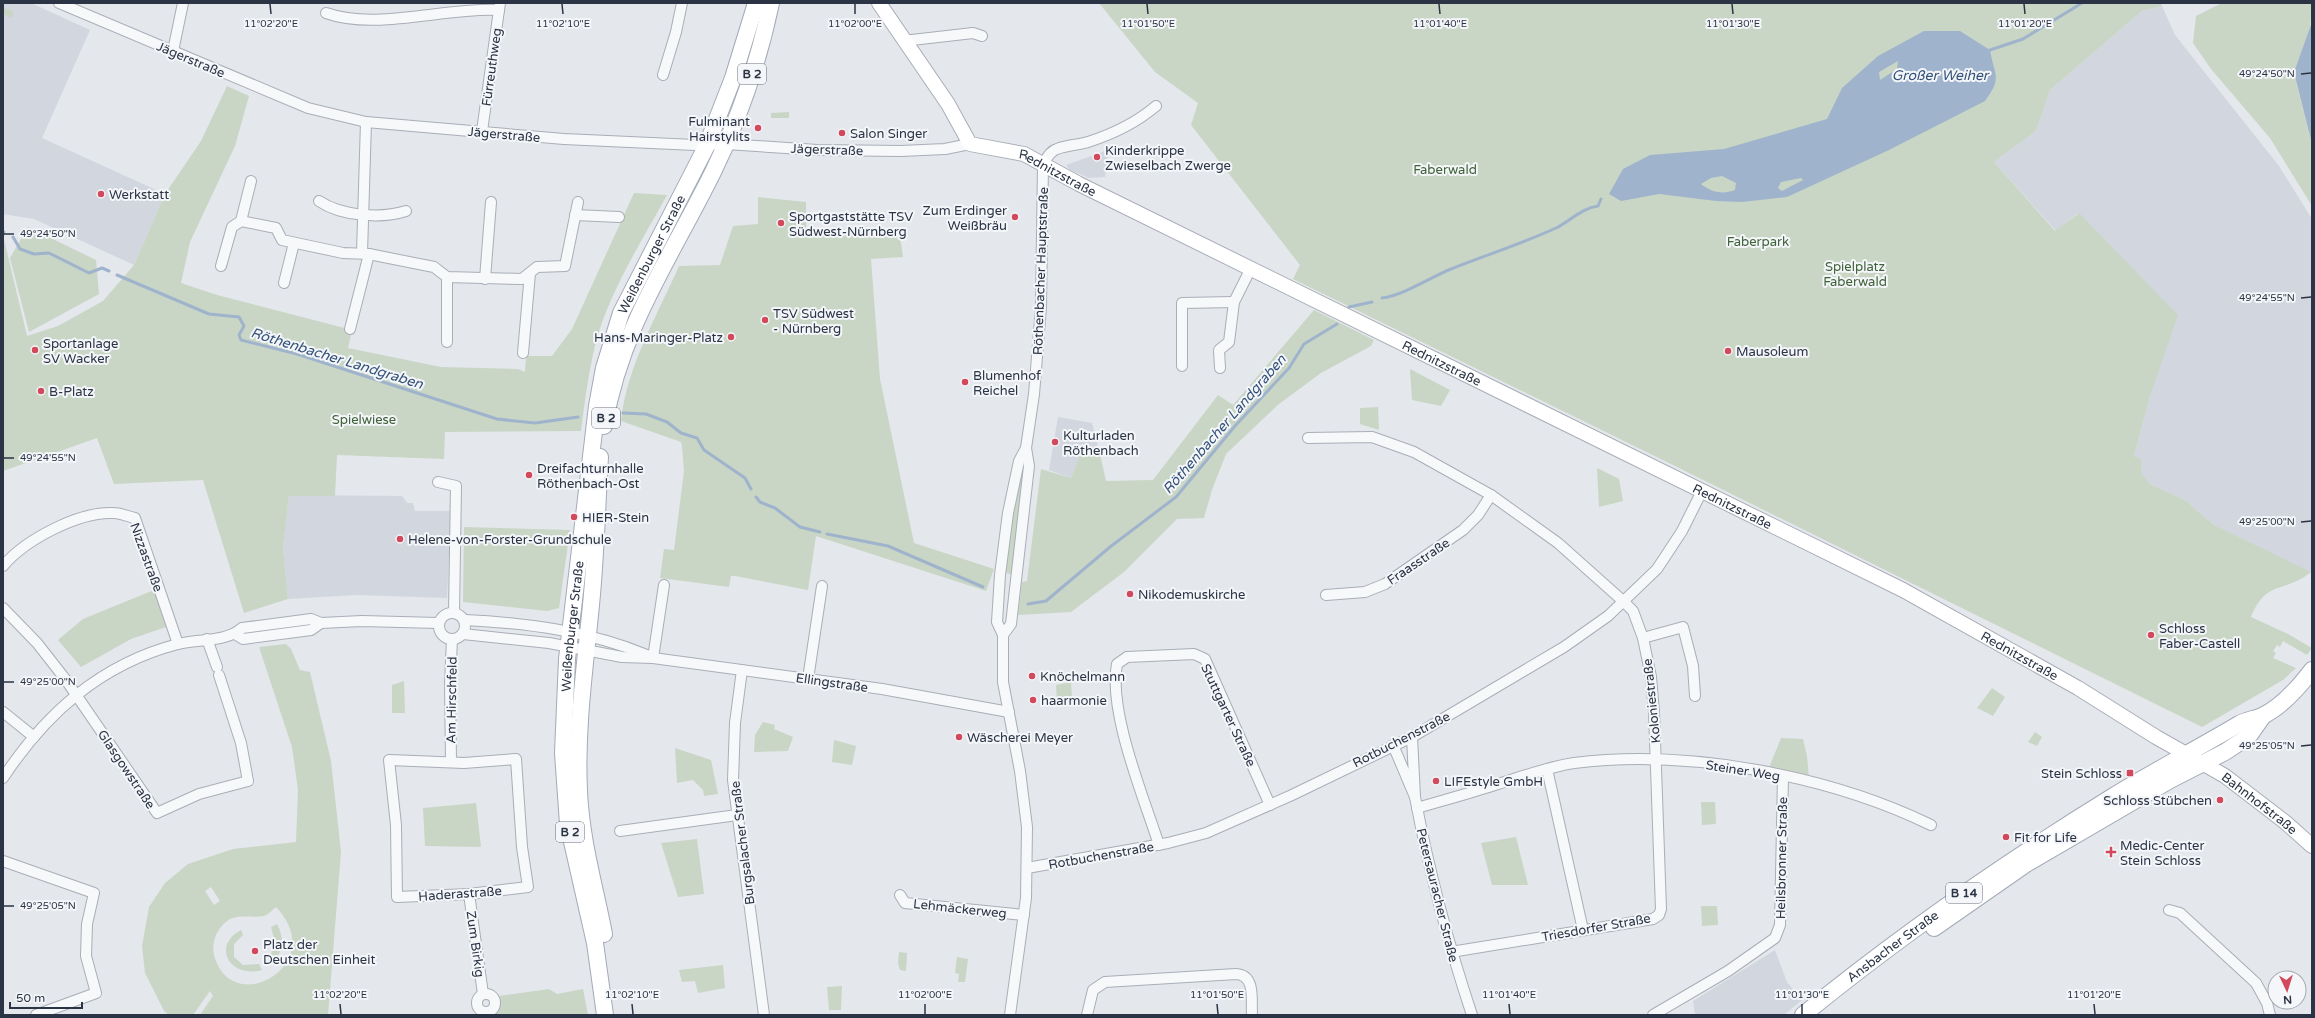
<svg xmlns="http://www.w3.org/2000/svg" width="2315" height="1018" viewBox="0 0 2315 1018" font-family="'Varela Round',sans-serif">
<rect width="100%" height="100%" fill="#e4e7ec"/>
<g fill="#d2d6de">
<polygon points="3,3 31,3 90,30 42,138 165,194 134,265 34,219 3,214"/>
<polygon points="2162,6 2175,35 2279,166 2312,219 2312,573 2214,525 2185,500 2150,484 2142,474 2141,459 2134,456 2150,396 2078,213 2056,231 1994,162 2036,131 2050,90 2142,11"/>
<polygon points="1108,150 1105,177 1089,178 1070,170 1066,165"/>
<polygon points="1058,417 1092,423 1100,454 1080,455 1071,478 1049,470"/>
<polygon points="289,495 402,496 407,503 413,503 415,511 451,511 447,598 356,595 288,599 283,547"/>
<polygon points="1775,950 1787,982 1802,1000 1784,1015 1695,1015 1693,1001"/>
</g>
<g fill="#c9d6c5" fill-rule="evenodd">
<path d="M1099,3h1062l1,3 -20,5 -92,79 -14,41 -42,31 61,69 24,-18 99,102 -28,81 -16,60 7,3 1,15 8,10 35,16 29,25 97,47c-25,21 -45,7 -60,45l37,17 24,14 -5,7 -24,-14 -3,6 -3,-2 -4,6 3,2 -3,5 23,10 -13,12 -81,47 -529,-262 -380,-186 7,-14 -109,-140 7,-22 -43,-31z"/>
<polygon points="2222,3 2312,3 2310,29 2294,72 2312,144 2312,206 2270,138 2211,69 2193,43 2196,16"/>
<polygon points="3,7 14,12 12,18 3,14"/>
<path d="M227,86l22,10 -14,50 -45,96 -9,41 36,12 135,35 -4,18 93,19 77,2 7,3 1,-16h26l20,-27 62,-136 33,2c-25,46 -55,92 -70,143 -8,30 -12,62 -16,93l-136,1 -1,27 -107,-4 -2,41h-46l-6,51 5,52 -44,14 -41,-133 -89,4 -17,-46 -94,33v-236l24,101 31,-10 45,-25 31,-36 31,-71 36,-53z"/>
<polygon points="789,112 789,118 771,118 771,113"/>
<path d="M758,197l48,5v35l93,-7 4,27 -32,2 9,120 34,164 80,26 -8,22 -170,-55 -8,54 -73,-14h-4l-2,11 -69,-9 4,-29 10,1 10,-79 -2,-25 -1,-4 -60,-21c6,-55 36,-105 58,-155l41,-1 13,-39 25,-2z"/>
<polygon points="28,227 96,260 99,294 29,332 10,258"/>
<polygon points="1314,310 1374,340 1371,346 1321,373 1279,404 1226,454 1212,490 1204,518 1177,519 1124,572 1071,612 1018,615 1022,582 1027,581 1041,469 1071,478 1080,455 1100,454 1106,481 1153,480 1218,395 1233,405"/>
<polygon points="1410,369 1450,390 1441,406 1412,400"/>
<polygon points="1378,407 1379,430 1360,424 1360,408"/>
<polygon points="1021,462 1025,463 1013,575 1003,572"/>
<polygon points="1597,468 1619,479 1623,501 1599,507"/>
<polygon points="464,527 570,530 559,608 547,611 463,602"/>
<polygon points="154,590 166,627 131,639 81,667 58,640 83,619"/>
<path d="M286,644l5,5 9,21 10,2 21,89 10,91 -13,163h-128l13,-19 -3,-5 -17,24h-24l-5,-4 -19,-38 -3,-27 7,-39 16,-24 23,-19 45,-15 63,-7 2,-52 -6,-43 -33,-100zM211,887l9,14 -6,4 -9,-14zM276,907c53,55 -38,110 -60,54 -5,-11 -3,-24 5,-34 12,-16 28,-8 43,-11 5,-2 8,-6 12,-9z"/>
<polygon points="404,681 405,713 392,713 392,685"/>
<polygon points="1071,682 1072,700 1057,701 1056,685"/>
<polygon points="1992,688 2005,697 1993,716 1977,708"/>
<polygon points="763,722 775,725 774,729 793,737 788,751 754,752 755,735"/>
<polygon points="2035,732 2042,737 2037,746 2028,742"/>
<polygon points="1781,738 1803,739 1807,756 1809,778 1768,770"/>
<polygon points="834,740 856,746 852,765 832,762"/>
<polygon points="675,748 711,760 718,794 704,796 703,790 693,780 677,783"/>
<polygon points="1701,802 1715,802 1716,824 1702,825"/>
<polygon points="476,803 481,847 425,846 423,808"/>
<polygon points="1516,837 1528,885 1492,885 1481,843"/>
<polygon points="697,839 704,894 678,897 661,843"/>
<polygon points="1701,906 1717,906 1718,925 1702,926"/>
<path d="M277,924c6,11 7,23 0,34l-6,-4 4,-12 -4,-15z"/>
<path d="M241,930l2,5 -9,9v13l9,8 16,-1 3,6c-32,9 -51,-24 -21,-40z"/>
<polygon points="899,952 907,953 906,971 900,970 898,963"/>
<polygon points="957,957 968,959 965,982 958,982 959,974 955,973"/>
<polygon points="723,965 725,988 698,993 695,981 682,982 679,970"/>
<polygon points="842,986 841,1010 829,1010 827,987"/>
<polygon points="549,989 557,994 583,989 588,1015 493,1015 499,1010 499,996"/>
</g>
<g fill="#9fb4cc" fill-rule="evenodd">
<polygon points="2312,22 2312,144 2294,72"/>
<path d="M1924,31h36l30,19c4,25 13,27 -5,51l-96,49 -102,47 -45,5 -26,-1 -57,-7 -38,7 -12,-7 14,-25 27,-14 74,-6 103,-30 15,-31 36,-32zM1898,61l-1,8 -17,11 -1,-8zM1722,176l14,7 -1,7c-13,5 -24,2 -34,-6l10,-6zM1801,178l2,2 -21,11 -4,-3 3,-6z"/>
</g>
<g fill="none" stroke-linecap="round" stroke-linejoin="round">
<g stroke="#9fb4cc" stroke-width="3">
<polyline points="1990,50 2023,39 2082,3"/>
<polyline points="3,232 4,232"/>
<polyline points="13,237 20,249 34,254 49,253 89,273 102,268 109,271"/>
<polyline points="117,275 209,314 239,317 244,326 239,335 241,340 297,354 497,419 535,423 578,417"/>
<path d="M1382,298c22,-3 47,-20 69,-29 35,-14 70,-25 105,-41 14,-7 26,-20 42,-22l3,-7"/>
<polyline points="1349,307 1372,302"/>
<polyline points="623,413 646,414 667,422 681,433 697,438 704,450 745,478 751,489"/>
<polyline points="756,497 760,502 775,508 800,527 820,532"/>
<polyline points="827,534 888,546 983,587"/>
<polyline points="1028,604 1046,601 1110,547 1176,497 1235,426 1289,368 1304,344 1337,324"/>
</g>
<g stroke="#a9aeb7" stroke-width="12">
<g id="street">
<polyline points="59,3 308,108 366,122 564,139 695,145 726,144 817,150 901,151 945,149 970,144"/>
<path d="M326,13c50,18 119,-6 173,-3"/>
<polyline points="903,41 973,33 982,36"/>
<polyline points="173,51 183,3"/>
<polyline points="663,75 676,32 682,3"/>
<polyline points="482,131 500,3"/>
<path d="M319,201c22,15 62,18 87,10"/>
<polyline points="575,215 619,217"/>
<polyline points="241,221 251,181"/>
<polyline points="362,253 366,122"/>
<polyline points="221,266 232,227 241,221 276,228 282,240 343,253 369,254 434,267 447,277 522,279 537,267 565,266 578,202"/>
<polyline points="485,279 491,202"/>
<polyline points="284,283 294,243"/>
<polyline points="350,329 369,254"/>
<polyline points="447,342 447,277"/>
<polyline points="523,353 530,273"/>
<polyline points="1182,366 1182,303 1234,302"/>
<polyline points="1220,368 1219,350 1229,342 1234,302 1251,268"/>
<polyline points="1308,438 1372,437 1414,452 1491,495 1558,543 1623,601 1633,611 1643,638 1651,677 1654,712 1661,909 1659,915 1653,919 1451,952"/>
<polyline points="438,482 456,486 454,613"/>
<path d="M3,566c22,-26 76,-55 111,-53 7,0 15,4 21,5l43,126"/>
<polyline points="1326,595 1365,592 1385,584 1463,530 1478,515 1491,495"/>
<polyline points="3,608 37,643 66,680 157,813 199,794 248,781 241,743 219,675"/>
<circle cx="452" cy="626" r="13"/>
<path d="M465,620c62,3 124,11 182,35"/>
<polyline points="235,634 243,639 311,630 321,623"/>
<polyline points="463,634 549,643 622,657 653,658 882,689 1009,712"/>
<path d="M1003,635l8,-11 18,-158 -3,-18 8,-54 7,-87 2,-143c4,-6 7,-13 14,-15 10,-4 21,-4 31,-7 25,-8 48,-19 68,-36"/>
<polyline points="1643,638 1683,627 1693,666 1695,696"/>
<polyline points="207,639 217,667"/>
<polyline points="653,658 664,585"/>
<polyline points="742,670 735,723 733,780 764,1015"/>
<polyline points="808,679 822,586"/>
<polyline points="3,712 34,737"/>
<polyline points="1393,745 1415,797 1412,737"/>
<polygon points="516,759 522,847 528,887 469,894 397,897 396,825 389,760 464,763"/>
<polyline points="451,761 450,684 452,639"/>
<polyline points="1547,769 1583,930"/>
<path d="M3,778c43,-65 98,-114 175,-134 20,-5 49,-2 64,-16l69,-9 10,4 41,-2 77,2"/>
<path d="M1415,797c14,74 33,146 57,218"/>
<path d="M1417,808c27,-8 54,-15 81,-24 25,-8 50,-17 76,-21 114,-14 254,12 357,62"/>
<polyline points="620,831 737,815"/>
<path d="M1159,845c-15,-47 -51,-133 -42,-181l10,-7 67,-3 11,5 65,146"/>
<polyline points="3,861 94,893 87,924 86,956 96,993 36,1015"/>
<polyline points="1027,868 1168,843 1206,833 1292,795 1412,737 1564,647 1608,616 1657,569 1682,531 1702,491"/>
<polyline points="469,894 483,994"/>
<polyline points="900,895 905,903 1024,915"/>
<polyline points="2169,910 2180,913 2256,983 2267,1003 2270,1015"/>
<circle cx="486" cy="1003" r="9"/>
<polyline points="1010,1015 1026,898 1027,827 1020,771 1003,682 1003,635 997,622 1000,575 1008,513 1019,461 1026,448"/>
<path d="M1087,1015l6,-25 12,-8 131,-8c20,1 15,26 16,41"/>
<polyline points="1653,1015 1728,971 1775,938 1780,925 1783,776"/>
</g>
</g>
<g stroke="#a9aeb7" stroke-width="16">
<g id="secondary">
<path id="s1" d="M879,3l69,101 22,40 54,10 55,30 824,406 175,98 78,49 69,39 60,46 27,24"/>
</g>
</g>
<g stroke="#a3abb8" stroke-width="18">
<g id="primary">
<path d="M604,426c17,-99 66,-167 109,-254 26,-53 46,-112 58,-169"/>
<path d="M600,457c-3,49 -4,98 -9,148 -6,62 -15,123 -12,186 2,49 16,96 25,143"/>
<polyline points="1934,928 2026,864 2170,780 2225,752 2249,736 2263,716"/>
<path id="s2" d="M605,1015l-10,-72 -27,-119 -5,-71 4,-94 30,-253 7,-38 17,-55 86,-168 26,-67 23,-75"/>
<path id="s3" d="M1803,1015c98,-80 202,-152 309,-218 42,-26 85,-48 127,-73 7,-4 16,-5 23,-8 20,-9 37,-29 50,-46"/>
</g>
</g>
<use href="#street" stroke="#f7f8fa" stroke-width="10"/>
<use href="#secondary" stroke="#fff" stroke-width="14"/>
<use href="#primary" stroke="#fff" stroke-width="16"/>
</g>
<path fill="none" stroke="#2b3445" stroke-width="1.5" d="M270,4l1,10M562,4l1,10M855,4v10M1147,4l1,10M1439,4l1,10M1732,4l1,10M2024,4l1,10M2301,74l10,-1M4,234h10M2301,298l10,-1M4,458h10M2301,522l10,-1M4,682h10M2301,746l10,-1M4,906h10M340,1004l1,10M632,1004l1,10M925,1004v10M1217,1004l1,10M1509,1004l1,10M1802,1004v10M2094,1004l1,10"/>
<g fill="#d1495b" stroke="#f4f6f9" stroke-width="1.5">
<circle cx="758" cy="128" r="4"/>
<circle cx="842" cy="133" r="4"/>
<circle cx="1097" cy="157" r="4"/>
<circle cx="101" cy="194" r="4"/>
<circle cx="1015" cy="217" r="4"/>
<circle cx="781" cy="223" r="4"/>
<circle cx="765" cy="320" r="4"/>
<circle cx="731" cy="337" r="4"/>
<circle cx="35" cy="350" r="4"/>
<circle cx="1728" cy="351" r="4"/>
<circle cx="965" cy="382" r="4"/>
<circle cx="41" cy="391" r="4"/>
<circle cx="1055" cy="442" r="4"/>
<circle cx="529" cy="475" r="4"/>
<circle cx="574" cy="517" r="4"/>
<circle cx="400" cy="539" r="4"/>
<circle cx="1130" cy="594" r="4"/>
<circle cx="2151" cy="635" r="4"/>
<circle cx="1032" cy="676" r="4"/>
<circle cx="1033" cy="700" r="4"/>
<circle cx="959" cy="737" r="4"/>
<rect x="2126" y="769" width="8" height="8" rx="2"/>
<circle cx="1436" cy="781" r="4"/>
<circle cx="2220" cy="800" r="4"/>
<circle cx="2006" cy="837" r="4"/>
<path d="M2109 846h4v4h4v4h-4v4h-4v-4h-4v-4h4z"/>
<circle cx="255" cy="951" r="4"/>
</g>
<g text-anchor="middle" stroke-width="4" stroke-linejoin="round" paint-order="stroke">
<g fill="#f4f6f9" stroke="#676e7b" stroke-width="1">
<rect x="738" y="64" width="28" height="20" rx="3"/>
<rect x="592" y="408" width="28" height="20" rx="3"/>
<rect x="556" y="822" width="28" height="20" rx="3"/>
<rect x="1946" y="883" width="36" height="20" rx="3"/>
</g>
<g font-size="12" font-weight="bold" fill="#2b3445">
<text x="752" y="78">B 2</text>
<text x="606" y="422">B 2</text>
<text x="570" y="836">B 2</text>
<text x="1964" y="897">B 14</text>
</g>
<g font-size="13" fill="#2b3445" stroke="#f4f6f9">
<text transform="translate(191 59) rotate(23)" y="5">Jägerstraße</text>
<text transform="translate(491 67) rotate(-82)" y="5">Fürreuthweg</text>
<text transform="translate(504 134) rotate(5)" y="5">Jägerstraße</text>
<text transform="translate(827 149) rotate(2)" y="5">Jägerstraße</text>
<text dy="5" stroke="none"><textPath href="#s1" startOffset="261">Rednitzstraße</textPath></text>
<text dy="5" stroke="none"><textPath href="#s2" startOffset="777">Weißenburger Straße</textPath></text>
<text transform="translate(1040 271) rotate(-88)" y="5">Röthenbacher Hauptstraße</text>
<text dy="5" stroke="none"><textPath href="#s1" startOffset="690">Rednitzstraße</textPath></text>
<text dy="5" stroke="none"><textPath href="#s1" startOffset="1014">Rednitzstraße</textPath></text>
<text transform="translate(147 557) rotate(70)" y="5">Nizzastraße</text>
<text transform="translate(1418 561) rotate(-34)" y="5">Fraasstraße</text>
<text dy="5" stroke="none"><textPath href="#s2" startOffset="393">Weißenburger Straße</textPath></text>
<text dy="5" stroke="none"><textPath href="#s1" startOffset="1338">Rednitzstraße</textPath></text>
<text transform="translate(832 682) rotate(8)" y="5">Ellingstraße</text>
<text transform="translate(451 700) rotate(-89)" y="5">Am Hirschfeld</text>
<text transform="translate(1651 701) rotate(-96)" y="5">Koloniestraße</text>
<text transform="translate(1229 715) rotate(65)" y="5">Stuttgarter Straße</text>
<text transform="translate(1401 739) rotate(-27)" y="5">Rotbuchenstraße</text>
<text transform="translate(127 769) rotate(56)" y="5">Glasgowstraße</text>
<text transform="translate(1743 770) rotate(9)" y="5">Steiner Weg</text>
<text dy="5" stroke="none"><textPath href="#s1" startOffset="1620">Bahnhofstraße</textPath></text>
<text transform="translate(742 843) rotate(-97)" y="5">Burgsalacher Straße</text>
<text transform="translate(1101 855) rotate(-10)" y="5">Rotbuchenstraße</text>
<text transform="translate(1781 858) rotate(-89)" y="5">Heilsbronner Straße</text>
<text transform="translate(460 893) rotate(-4)" y="5">Haderastraße</text>
<text transform="translate(1438 895) rotate(76)" y="5">Petersauracher Straße</text>
<text transform="translate(960 908) rotate(6)" y="5">Lehmäckerweg</text>
<text transform="translate(1596 927) rotate(-10)" y="5">Triesdorfer Straße</text>
<text transform="translate(476 944) rotate(82)" y="5">Zum Birkig</text>
<text dy="5" stroke="none"><textPath href="#s3" startOffset="113">Ansbacher Straße</textPath></text>
</g>
<g font-size="13" fill="#2b3445" stroke="#f4f6f9" text-anchor="start">
<text x="750" y="126" text-anchor="end">Fulminant<tspan x="750" dy="15">Hairstylits</tspan></text>
<text x="850" y="138">Salon Singer</text>
<text x="1105" y="155">Kinderkrippe<tspan x="1105" dy="15">Zwieselbach Zwerge</tspan></text>
<text x="109" y="199">Werkstatt</text>
<text x="1007" y="215" text-anchor="end">Zum Erdinger<tspan x="1007" dy="15">Weißbräu</tspan></text>
<text x="789" y="221">Sportgaststätte TSV<tspan x="789" dy="15">Südwest-Nürnberg</tspan></text>
<text x="773" y="318">TSV Südwest<tspan x="773" dy="15">- Nürnberg</tspan></text>
<text x="723" y="342" text-anchor="end">Hans-Maringer-Platz</text>
<text x="43" y="348">Sportanlage<tspan x="43" dy="15">SV Wacker</tspan></text>
<text x="1736" y="356">Mausoleum</text>
<text x="973" y="380">Blumenhof<tspan x="973" dy="15">Reichel</tspan></text>
<text x="49" y="396">B-Platz</text>
<text x="1063" y="440">Kulturladen<tspan x="1063" dy="15">Röthenbach</tspan></text>
<text x="537" y="473">Dreifachturnhalle<tspan x="537" dy="15">Röthenbach-Ost</tspan></text>
<text x="582" y="522">HIER-Stein</text>
<text x="408" y="544">Helene-von-Forster-Grundschule</text>
<text x="1138" y="599">Nikodemuskirche</text>
<text x="2159" y="633">Schloss<tspan x="2159" dy="15">Faber-Castell</tspan></text>
<text x="1040" y="681">Knöchelmann</text>
<text x="1041" y="705">haarmonie</text>
<text x="967" y="742">Wäscherei Meyer</text>
<text x="2122" y="778" text-anchor="end">Stein Schloss</text>
<text x="1444" y="786">LIFEstyle GmbH</text>
<text x="2212" y="805" text-anchor="end">Schloss Stübchen</text>
<text x="2014" y="842">Fit for Life</text>
<text x="2120" y="850">Medic-Center<tspan x="2120" dy="15">Stein Schloss</tspan></text>
<text x="263" y="949">Platz der<tspan x="263" dy="15">Deutschen Einheit</tspan></text>
</g>
<g font-size="13" fill="#3f6138" stroke="#f4f6f9">
<text x="1445" y="174">Faberwald</text>
<text x="1758" y="246">Faberpark</text>
<text x="1855" y="271">Spielplatz<tspan x="1855" dy="15">Faberwald</tspan></text>
<text x="364" y="424">Spielwiese</text>
</g>
<g font-size="14" font-style="italic" fill="#34527a" stroke="#f4f6f9">
<text x="1940" y="80">Großer Weiher</text>
<text transform="translate(337 358) rotate(17)" y="5">Röthenbacher Landgraben</text>
<text transform="translate(1224 424) rotate(-49)" y="5">Röthenbacher Landgraben</text>
</g>
</g>
<g font-size="10" text-anchor="middle" fill="#2b3445" stroke="#f4f6f9" stroke-width="4" stroke-linejoin="round" paint-order="stroke">
<text x="271" y="27">11°02'20"E</text>
<text x="563" y="27">11°02'10"E</text>
<text x="855" y="27">11°02'00"E</text>
<text x="1148" y="27">11°01'50"E</text>
<text x="1440" y="27">11°01'40"E</text>
<text x="1733" y="27">11°01'30"E</text>
<text x="2025" y="27">11°01'20"E</text>
<text x="2267" y="77">49°24'50"N</text>
<text x="48" y="237">49°24'50"N</text>
<text x="2267" y="301">49°24'55"N</text>
<text x="48" y="461">49°24'55"N</text>
<text x="2267" y="525">49°25'00"N</text>
<text x="48" y="685">49°25'00"N</text>
<text x="2267" y="749">49°25'05"N</text>
<text x="48" y="909">49°25'05"N</text>
<text x="340" y="998">11°02'20"E</text>
<text x="632" y="998">11°02'10"E</text>
<text x="925" y="998">11°02'00"E</text>
<text x="1217" y="998">11°01'50"E</text>
<text x="1509" y="998">11°01'40"E</text>
<text x="1802" y="998">11°01'30"E</text>
<text x="2094" y="998">11°01'20"E</text>
</g>
<rect width="2315" height="1018" fill="none" stroke="#2b3445" stroke-width="8"/>
<g transform="translate(2287 990) rotate(176)"><circle r="19" fill="#f4f6f9" stroke="#a4a8b1"/>
<path d="M0-3L7 15L0 10L-7 15Z" fill="#d1495b"/>
<text y="-6" font-size="11" font-weight="bold" text-anchor="middle" fill="#2b3445">N</text>
</g>
<path d="M10 1002v6h72v-6" fill="none" stroke="#2b3445" stroke-width="2"/>
<text x="16" y="1002" font-size="12" fill="#2b3445" stroke="#f4f6f9" stroke-width="3" paint-order="stroke">50 m</text>
</svg>
